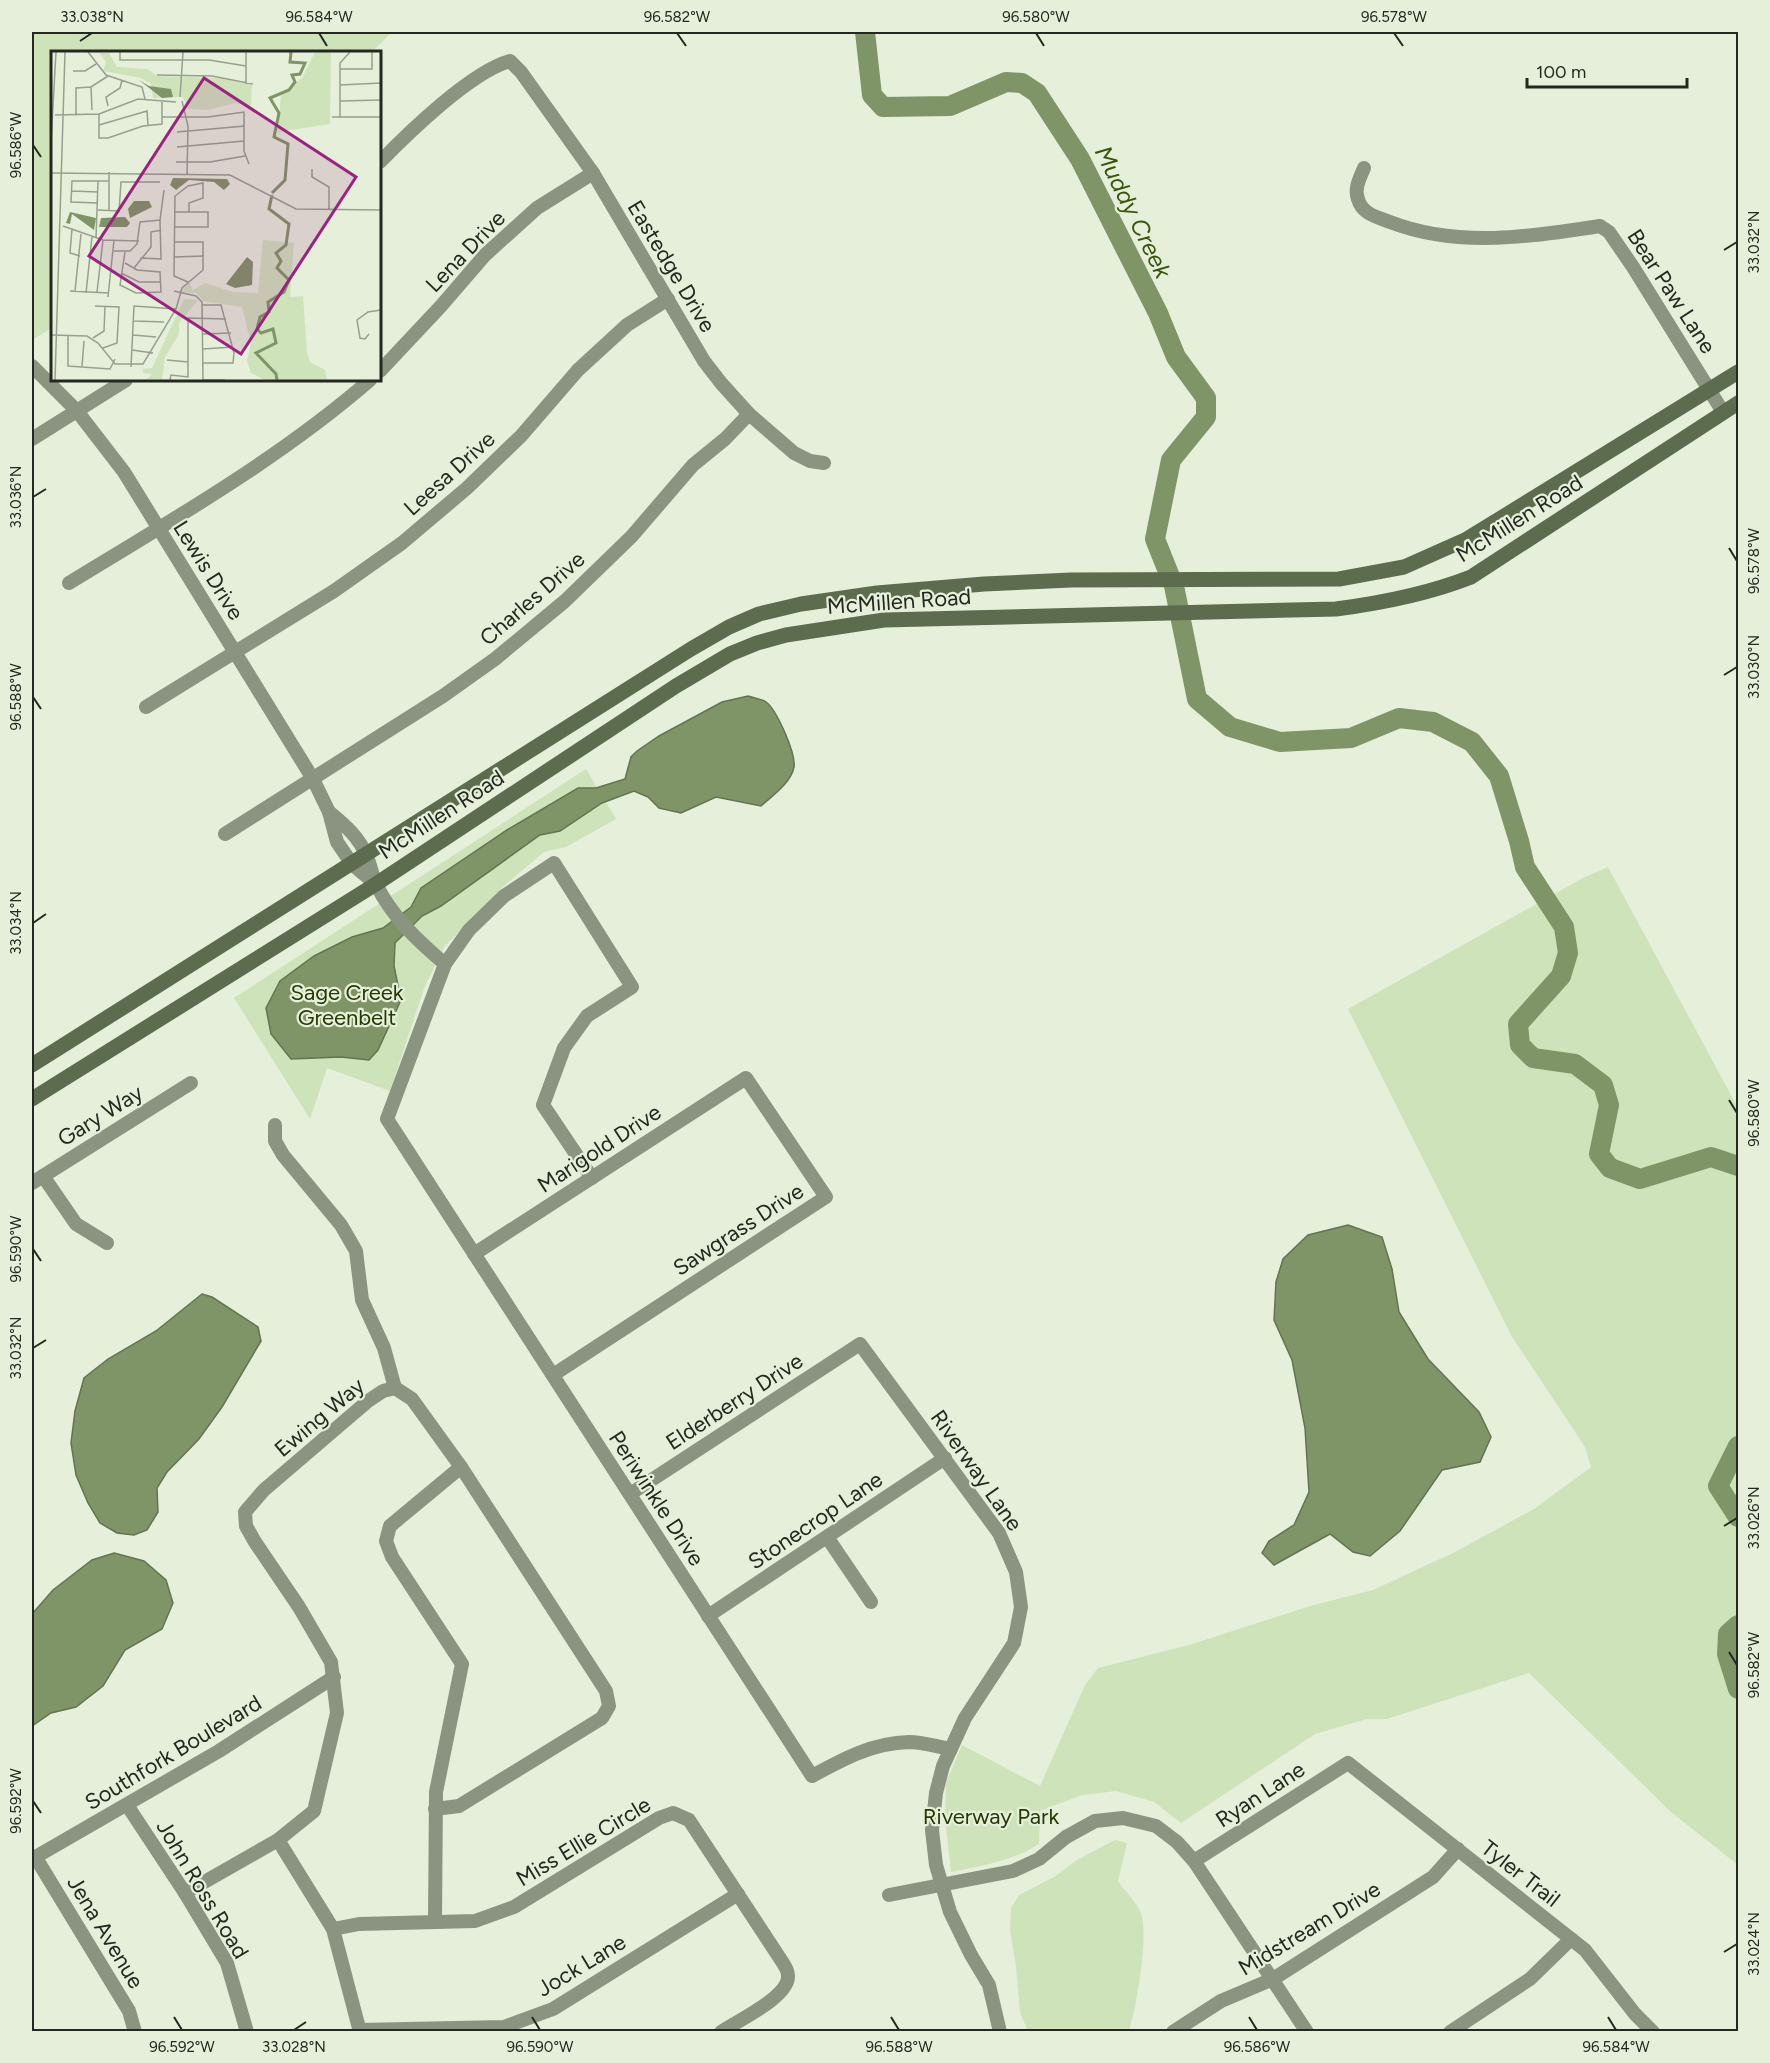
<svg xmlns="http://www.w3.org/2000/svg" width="1770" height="2063" viewBox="0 0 1770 2063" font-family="Figtree,sans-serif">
<rect width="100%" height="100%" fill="#e5efda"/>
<g fill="#cfe3bb">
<polygon points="32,32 392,32 372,52 52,52 52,328 32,340"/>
<polygon points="586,769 616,819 566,847 544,852 505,885 445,946 425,986 390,1091 327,1068 310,1119 234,998"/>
<path d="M1608,867l130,241v757l-67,-53 -142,-139 -142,46h-20l-52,15 -134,89 -27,-21 -38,-11 -34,4 -42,16 -1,33c-27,17 -57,22 -88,28l-6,-53 1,-36 16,-38 78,41 45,-101 13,-17 91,-23 121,-39 63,-16 80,-37 81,-44 57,-42 -6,-20 -73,-110 -164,-328 237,-132z"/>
<path d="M1115,1840l12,3 -9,38c7,10 17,20 22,30 10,21 -4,98 -11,120h-101l-8,-18 -4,-47 -6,-36 1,-22 8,-13 35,-18 23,-17z"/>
</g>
<g fill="#7f9567" stroke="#647452" stroke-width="1.5">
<path d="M748,696c5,2 14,3 18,6 11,8 30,52 28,65 -3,16 -22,29 -33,39l-45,-9 -35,16 -22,-5 -11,-11 -14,-6 -32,12 -42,28 -20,4 -99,71 -19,10 -27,27 -1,23 7,34 -23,50 -9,10 -28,-3 -50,2 -20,-25 -5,-26 14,-27 34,-25 38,-19 31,-9 28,-21 10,-19 86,-58 71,-42h18l29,-9 6,-22 6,-6 22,-15 63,-34z"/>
<polygon points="1348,1225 1382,1237 1392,1269 1399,1312 1428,1359 1479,1412 1491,1437 1480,1462 1442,1470 1400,1531 1370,1556 1353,1552 1330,1534 1274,1565 1262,1553 1269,1541 1294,1525 1309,1492 1305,1428 1292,1360 1274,1320 1276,1282 1283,1259 1308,1235"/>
<polygon points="202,1294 212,1297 258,1327 261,1341 222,1407 199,1439 167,1472 157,1488 158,1512 147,1530 134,1535 117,1533 100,1523 88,1503 76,1475 71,1443 75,1411 84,1378 108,1359 156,1331"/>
<polygon points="114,1553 144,1561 166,1580 173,1603 162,1629 125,1650 103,1686 76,1707 51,1713 32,1726 32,1614 53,1590 92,1560"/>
</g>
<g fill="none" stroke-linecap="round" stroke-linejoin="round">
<g stroke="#7f9567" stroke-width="20">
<polyline points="865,32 872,95 883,107 950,106 1006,82 1022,83 1037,93 1080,159 1158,313 1176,357 1206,398 1206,417 1171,460 1155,539 1169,574"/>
<polyline points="1174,586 1197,699 1230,727 1280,742 1351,738 1399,718 1433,722 1472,742 1499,776 1519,841 1525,867 1564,927 1568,953 1561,976 1518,1024 1520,1045 1533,1058 1575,1064 1603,1085 1609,1105 1599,1154 1610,1168 1640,1179 1711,1157 1738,1166"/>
<polyline points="1738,1446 1718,1486 1738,1517"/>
<polyline points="1738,1625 1728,1634 1727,1654 1738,1689"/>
</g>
<g stroke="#8b9480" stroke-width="14">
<path d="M380,162c29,-30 91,-90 130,-101l11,11 72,101 111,188 17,22 28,31 45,39 16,8 14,2"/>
<path d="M1364,168c-4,10 -10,20 -6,31 4,15 19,18 32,23 67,26 141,15 210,4l9,6 24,35 90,145"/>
<polyline points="32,366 77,411 124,472 313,779 329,812 337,842 352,864 376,884"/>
<polyline points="380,371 441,306 485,255 537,208 593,173"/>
<polyline points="32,439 126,380"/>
<path d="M69,583c103,-63 210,-124 301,-203"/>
<polyline points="146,707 334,591 402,543 467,488 521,436 578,370 627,325 668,299"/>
<path d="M329,812c16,13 31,26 38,45 4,9 5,18 9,27 16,33 42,57 69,80"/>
<polyline points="225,834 443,696 495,659 565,601 632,536 693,465 725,439 749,414"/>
<polyline points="275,1125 275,1141 283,1155 341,1225 356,1251 362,1300 384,1348 395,1388"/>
<polyline points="43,1176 76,1224 107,1243"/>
<path d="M592,1178l-49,-73 21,-57 23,-32 45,-29 -78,-124 -50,33 -35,34 -24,34 -58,155 425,657c31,-17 60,-33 97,-34 14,0 29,5 42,7"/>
<polyline points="32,1183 191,1083"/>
<polyline points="474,1254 746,1078 826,1197 553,1375"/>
<polyline points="630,1494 860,1344 999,1533 1016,1572 1021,1607 1014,1643 965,1718 943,1766 936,1793 932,1830 936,1865 950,1912 971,1955 989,1985 1000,2032"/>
<polyline points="827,1537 871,1602"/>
<polyline points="708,1616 945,1458"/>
<polyline points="127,1805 185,1893 227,1963 247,2032"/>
<polyline points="278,1840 333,1929 360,2032"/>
<polyline points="36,1858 129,2011 135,2032"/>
<polyline points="32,1859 219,1751 334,1677"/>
<polyline points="1194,1861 1348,1763 1585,1950 1635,2014 1653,2032"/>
<polyline points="185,1893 278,1840 314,1811 337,1713 331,1662 299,1607 255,1542 246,1526 245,1512 264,1490 368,1401 383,1391 395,1388 412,1399 461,1467 606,1691 609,1706 602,1718 459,1806 435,1809"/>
<polyline points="889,1895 1013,1871 1039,1859 1066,1837 1095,1821 1123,1818 1156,1826 1177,1842 1194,1861 1307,2032"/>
<polyline points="435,1922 436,1792 462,1664 392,1557 386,1541 390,1526 461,1467"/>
<path d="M333,1929l26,-5 116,-3 39,-14 145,-89 14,-5 16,7 94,143c2,3 5,9 5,13 1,21 -51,45 -67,56"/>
<polyline points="359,2030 504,2027 553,2009 738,1894"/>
<polyline points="1173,2032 1221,2001 1273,1979 1433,1877 1458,1849"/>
<polyline points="1450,2032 1530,1979 1571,1939"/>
</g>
<g stroke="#5d6b4e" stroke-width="15">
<polyline points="32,1065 691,649 729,627 759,614 801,604 877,593 984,584 1071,580 1339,579 1404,567 1467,539 1738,372"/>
<path d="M32,1099l344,-215 300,-198 54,-32 27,-11 29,-8 98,-15 452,-11c46,-6 92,-15 135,-32l267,-174"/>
</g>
</g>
<path fill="none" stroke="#242820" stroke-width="2" d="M319,33l8,13M677,33l9,13M1036,33l8,13M1394,33l9,13M80,41l12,-8M33,145l8,12M1724,250l13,-8M33,497l13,-8M1729,548l8,13M1724,675l13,-8M33,697l8,12M33,923l13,-9M1729,1100l8,13M33,1249l8,12M33,1348l13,-8M1724,1526l13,-8M1729,1652l8,13M33,1801l8,12M1724,1952l13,-8M174,2017l8,13M532,2017l8,13M891,2017l8,13M1249,2017l8,13M1608,2017l8,13M294,2030l12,-8"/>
<g text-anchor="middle" stroke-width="4.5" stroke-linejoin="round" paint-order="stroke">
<g font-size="22" fill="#242820" stroke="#e5efda">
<text transform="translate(465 251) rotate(-46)" y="8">Lena Drive</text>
<text transform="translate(672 266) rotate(59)" y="8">Eastedge Drive</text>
<text transform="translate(1672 291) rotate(57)" y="8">Bear Paw Lane</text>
<text transform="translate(449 473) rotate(-42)" y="8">Leesa Drive</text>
<text transform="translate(1519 518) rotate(-32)" y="8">McMillen Road</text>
<text transform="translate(209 570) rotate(58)" y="8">Lewis Drive</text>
<text transform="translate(532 598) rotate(-41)" y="8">Charles Drive</text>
<text transform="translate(899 601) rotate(-4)" y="8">McMillen Road</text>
<text transform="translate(441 814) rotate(-33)" y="8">McMillen Road</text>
<text transform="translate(100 1115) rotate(-32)" y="8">Gary Way</text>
<text transform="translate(599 1148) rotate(-33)" y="8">Marigold Drive</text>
<text transform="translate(738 1229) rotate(-33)" y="8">Sawgrass Drive</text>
<text transform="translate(734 1401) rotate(-33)" y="8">Elderberry Drive</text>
<text transform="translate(319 1417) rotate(-40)" y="8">Ewing Way</text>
<text transform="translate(977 1470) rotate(55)" y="8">Riverway Lane</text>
<text transform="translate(657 1498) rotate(57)" y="8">Periwinkle Drive</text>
<text transform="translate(815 1520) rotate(-34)" y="8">Stonecrop Lane</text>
<text transform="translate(173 1752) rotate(-31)" y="8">Southfork Boulevard</text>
<text transform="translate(1260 1794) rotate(-33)" y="8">Ryan Lane</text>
<text transform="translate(583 1841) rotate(-31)" y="8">Miss Ellie Circle</text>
<text transform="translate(1521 1873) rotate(38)" y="8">Tyler Trail</text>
<text transform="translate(203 1889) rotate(59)" y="8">John Ross Road</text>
<text transform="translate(1309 1928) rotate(-31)" y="8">Midstream Drive</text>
<text transform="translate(106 1932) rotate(59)" y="8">Jena Avenue</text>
<text transform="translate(581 1965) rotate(-31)" y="8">Jock Lane</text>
</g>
<g font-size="22" fill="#263903" stroke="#e5efda">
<text x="347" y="1000">Sage Creek<tspan x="347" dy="25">Greenbelt</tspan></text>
<text x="991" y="1824">Riverway Park</text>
</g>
<g font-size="24" font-style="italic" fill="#39540c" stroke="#e5efda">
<text transform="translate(1133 212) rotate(64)" y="8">Muddy Creek</text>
</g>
</g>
<g transform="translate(51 51)">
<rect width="330" height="330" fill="#e5efda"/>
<path d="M48,1l10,1 8,14 30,2 10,7 63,2 32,7 -1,21 -16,-3 -27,7 -20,-1 -5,-12 -30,1 -2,-14 -10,-6 -38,-7 3,-9zM264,1h16l-1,72 -52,8 3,-37 21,-17zM212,189l31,3 -4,54 13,-1 4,56 3,10 15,8 2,10h-62l-14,-7 -4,-13 4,-17 -9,-36 -39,-6 -7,-8 -15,-1 8,-10 4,8 12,-7 28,9 25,1zM133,248l14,1 -19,23v11l-14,23 -3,23 -15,-1 5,-5 -9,-1v-4l9,-1z" fill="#cfe3bb"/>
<path d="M88,29l10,6 22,3 2,8 -11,1zM122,127l54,1 3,5 -6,6 -10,-8 -25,-2 -13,10 -6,-5zM83,150h15l3,6 -22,11 -2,-9zM19,161l26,6 -2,12 -22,-16 -2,10 -4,-1zM74,166l5,6 -3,4h-28l2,-9zM196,206l6,5 -1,23 -17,3 -9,-4z" fill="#7f9567"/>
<path fill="none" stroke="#7f9567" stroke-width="3" d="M221,142l13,-13 3,-36 -14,-7 5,-24 -9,-15 19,-8 6,-8 -3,-7 8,-1 5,-11 -15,-1 1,-10M221,144l-3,14 20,15 -3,21 -10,8 5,8 -4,7 12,12 -5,12 -16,10 1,10 -9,5 -3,12 4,4 12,-4 3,14 -20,10 20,21 1,6"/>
<path fill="none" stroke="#989f90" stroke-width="1.5" d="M37,1l18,23 36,12 3,12M69,1v8h89l37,6M289,18h32v-17M22,20h12l11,-7M106,24l55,1 41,8M195,33v-32M289,34l41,-2M40,36l1,23M129,46l3,-45M131,50l6,25 -1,49M289,50l41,-1M57,55l-2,-9 14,-9 2,-8M48,63v24h9l35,-12 19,-2v-23M4,64l44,-1 39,-15 38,3M25,65v-28l15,-1 17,-11M111,66h46l36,-5v39l5,13M281,66h49M289,66v-54l10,-11M48,74l48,-14 1,14M126,81l68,-6M0,91l5,-90M126,96l67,-6M125,111h34l35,-6M261,118v8l17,10v23M0,122l179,2 66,34 85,1M20,140l27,1M47,152l-27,-1 1,-21h37M47,159l21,1 2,-29h39M58,160v-39M109,169l4,-30M12,175l40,14 36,1M123,176h34v-15h-34M21,178l-2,24 10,3M45,187l2,-57M63,200h16l7,-7 3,-22 20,-2 1,39 -21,-1M123,206l30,-1M74,212l12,7 23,2 1,20 -25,1 -16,-8 5,-33M83,217l17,-21v-15l10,-2M70,222l18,9h22M137,231l-14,-6 1,-80 13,-10 15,-3v15l-14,5v9M19,240l38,2M24,240l6,-57M123,240l22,5 6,6 1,78M46,241l6,-52M35,242l6,-56M57,246l6,-57M151,254h19l13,48 -1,10h-30M44,255l24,1 -2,36 -14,5M83,270l30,1M152,283l28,-1M318,283l-4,5 -5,-1 -3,-18 11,-8 13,-2M0,284l36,1 11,7 17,21h28l33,-55 6,-21 21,-18v-28h-29M17,284v31l42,3 5,-10M82,284l23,2M42,287l11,-7 1,-25M152,298l30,-2M81,299l21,3M116,309l21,2M31,315l2,-25M80,316l3,-61 42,3M4,329l10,-328M119,329l1,-5 17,2v-59l38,1M152,329h22"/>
<path fill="#99247f" fill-opacity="0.15" stroke="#99247f" stroke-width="3" d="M153,27l152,99 -115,177 -152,-98z"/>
<rect width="330" height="330" fill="none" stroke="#242820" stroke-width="3"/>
</g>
<rect width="1770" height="2063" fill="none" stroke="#e5efda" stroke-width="66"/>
<path d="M1527 78v9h160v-9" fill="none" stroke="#242820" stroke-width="3"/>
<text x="1536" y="78" font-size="18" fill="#242820" stroke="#e5efda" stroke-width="4.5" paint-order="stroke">100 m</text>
<rect x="33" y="33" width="1704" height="1997" fill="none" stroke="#242820" stroke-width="2"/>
<g font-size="15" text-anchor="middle" fill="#242820">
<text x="92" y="22">33.038°N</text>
<text x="319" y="22">96.584°W</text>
<text x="677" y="22">96.582°W</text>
<text x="1036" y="22">96.580°W</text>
<text x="1394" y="22">96.578°W</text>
<text transform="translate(16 145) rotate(-90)" y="5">96.586°W</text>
<text transform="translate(1754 242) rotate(-90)" y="5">33.032°N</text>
<text transform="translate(16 497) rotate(-90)" y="5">33.036°N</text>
<text transform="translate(1754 561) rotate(-90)" y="5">96.578°W</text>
<text transform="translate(1754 667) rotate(-90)" y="5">33.030°N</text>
<text transform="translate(16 697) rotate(-90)" y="5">96.588°W</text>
<text transform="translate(16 923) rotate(-90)" y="5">33.034°N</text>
<text transform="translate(1754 1113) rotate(-90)" y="5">96.580°W</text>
<text transform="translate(16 1249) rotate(-90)" y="5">96.590°W</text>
<text transform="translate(16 1348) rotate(-90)" y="5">33.032°N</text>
<text transform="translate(1754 1518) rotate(-90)" y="5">33.026°N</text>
<text transform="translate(1754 1665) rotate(-90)" y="5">96.582°W</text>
<text transform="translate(16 1801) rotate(-90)" y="5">96.592°W</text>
<text transform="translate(1754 1944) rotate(-90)" y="5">33.024°N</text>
<text x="182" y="2052">96.592°W</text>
<text x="294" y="2052">33.028°N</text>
<text x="540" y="2052">96.590°W</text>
<text x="899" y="2052">96.588°W</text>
<text x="1257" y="2052">96.586°W</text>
<text x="1616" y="2052">96.584°W</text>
</g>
</svg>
